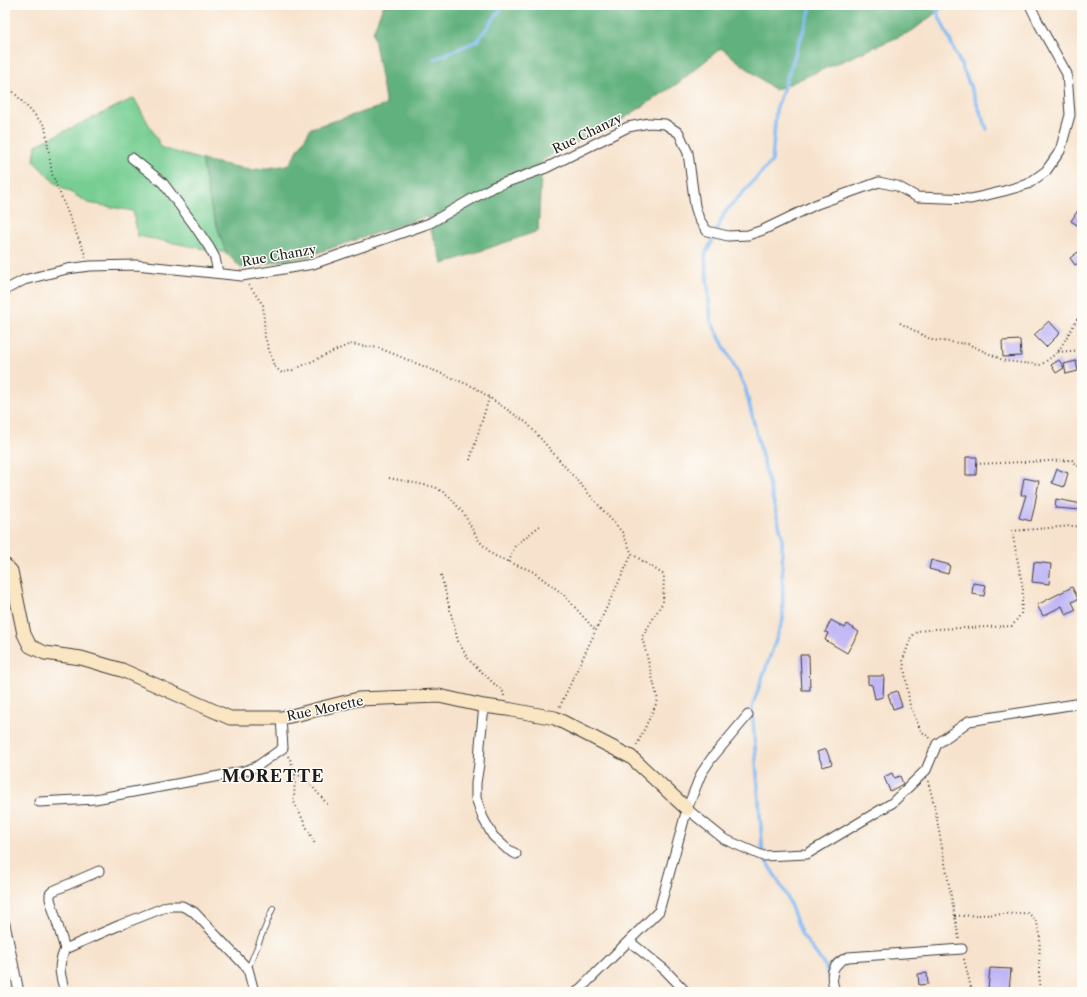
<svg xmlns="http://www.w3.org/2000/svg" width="1087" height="997" viewBox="0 0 1087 997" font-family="'Libre Caslon Text',serif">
<rect width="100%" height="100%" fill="#fdfcf7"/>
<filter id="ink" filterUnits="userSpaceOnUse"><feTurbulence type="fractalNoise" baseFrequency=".025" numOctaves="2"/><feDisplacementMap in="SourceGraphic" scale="8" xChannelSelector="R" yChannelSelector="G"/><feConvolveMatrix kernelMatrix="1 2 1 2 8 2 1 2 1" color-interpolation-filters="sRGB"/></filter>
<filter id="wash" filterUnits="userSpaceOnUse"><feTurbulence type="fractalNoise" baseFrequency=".012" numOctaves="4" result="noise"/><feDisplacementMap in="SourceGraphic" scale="16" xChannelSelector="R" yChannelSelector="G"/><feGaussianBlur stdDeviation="0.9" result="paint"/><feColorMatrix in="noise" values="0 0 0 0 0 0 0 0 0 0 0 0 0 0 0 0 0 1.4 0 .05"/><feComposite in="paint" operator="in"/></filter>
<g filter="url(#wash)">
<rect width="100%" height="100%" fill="#f7e3cd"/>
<polygon fill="#77ce93" stroke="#4a7558" points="134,98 162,148 202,160 211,207 226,253 138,236 133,211 88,203 54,182 34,162 36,145"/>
<polygon fill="#61b17d" stroke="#3e664c" points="390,5 946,5 912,31 775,90 721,48 677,84 623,119 542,160 538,231 443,264 426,216 308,256 241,268 226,253 211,207 202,160 252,170 289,165 311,128 386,105 373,32 383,6"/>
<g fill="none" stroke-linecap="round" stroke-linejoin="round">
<g stroke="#83baf3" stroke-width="3.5">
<polyline points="809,5 810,11 776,110 772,161 725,212 705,256 711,321 745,387 782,536 783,620 752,707 763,856 786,894 802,935 826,967 829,979"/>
<polyline points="934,5 966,76 987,129"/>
<polyline points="434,59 477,41 504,5"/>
</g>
</g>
<g id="blocks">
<g fill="#c0b6f5">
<polygon points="1082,204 1082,228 1071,221"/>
<polygon points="1078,252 1082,257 1082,261 1075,265 1070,258"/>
<polygon points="1049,321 1060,333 1046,347 1034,335"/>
<polygon points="1020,340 1021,356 1003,357 1002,341"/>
<polygon points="1059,360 1064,368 1056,373 1051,365"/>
<polygon points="1076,361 1078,371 1066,374 1064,364"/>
<polygon points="966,457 977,457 976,475 966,475"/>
<polygon points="1057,469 1068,473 1064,487 1052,483"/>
<polygon points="1024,478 1039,481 1034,509 1031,521 1019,518 1026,495 1021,495"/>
<polygon points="1056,499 1082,504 1082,510 1055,508"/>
<polygon points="931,560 950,565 948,574 929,569"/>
<polygon points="1034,562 1051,564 1049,584 1032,582"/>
<polygon points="973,583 986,585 984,596 972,594"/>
<polygon points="1072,587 1078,599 1072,602 1076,610 1066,615 1062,606 1043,616 1037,605"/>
<polygon points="831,620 845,628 847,624 859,632 847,653 825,640 828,633 825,632"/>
<polygon points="800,655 809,655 810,690 802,690"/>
<polygon points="868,676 884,676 883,697 875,699 872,685 868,684"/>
<polygon points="897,691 902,706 893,709 888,694"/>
<polygon points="826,749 832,764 823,767 817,752"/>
<polygon points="892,773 894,778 900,776 903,784 890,791 884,777"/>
<polygon points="990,968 1011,969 1009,991 988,989"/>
<polygon points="927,973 928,984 919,985 918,974"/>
</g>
</g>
</g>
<g filter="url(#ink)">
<use href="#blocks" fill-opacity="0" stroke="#3d3a37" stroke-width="1"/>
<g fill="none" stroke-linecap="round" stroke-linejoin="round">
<g stroke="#3d3a37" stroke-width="6">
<polyline id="lane" points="248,969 273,908"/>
</g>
<g stroke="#3d3a37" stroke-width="11">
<g id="street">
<polyline points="132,158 163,183 192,222 209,247 215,258 218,273"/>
<polyline points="5,290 24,280 67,269 90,266 136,265 242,276 313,264 430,223 493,187 546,168 628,127 649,123 665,124 679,133 688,153 695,206 699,219 707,231 728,236 748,235 763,230 817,204 879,182 897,186 917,197 971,199 1004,191 1028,184 1046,171 1060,151 1070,115 1067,74 1039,24 1030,5"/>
<polyline points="484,706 480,745 479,764 476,783 476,798 483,818 493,836 507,849 516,854"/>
<polyline points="39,802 95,799 241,772 256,767 283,748 281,718"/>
<polyline points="687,809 701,774 711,759 748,715"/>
<polyline points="5,924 19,992"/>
<polyline points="629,941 665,970 686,992"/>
<polyline points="65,949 50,899 50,894 53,891 99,871"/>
<path d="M65,992c-5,-18 -8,-25 0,-43l55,-24 48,-19h14l12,6 54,57 6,23"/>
<polyline points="577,992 659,911 687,809 724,839 763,856 807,854 892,803 926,770 937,744 969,721 1082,703"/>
<path d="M835,992c-5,-17 -5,-27 13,-35l114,-8"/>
</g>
</g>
<g stroke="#3d3a37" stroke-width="15">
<polyline id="secondary" points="5,565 11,571 24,634 30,646 45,653 81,658 122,670 230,718 281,718 295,715 358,699 439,696 484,706 507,709 555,718 631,757 687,809"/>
</g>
<g stroke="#3d3a37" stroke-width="2" stroke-dasharray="1 3" stroke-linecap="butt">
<polyline points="5,83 45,126 52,174 86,257"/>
<polyline points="249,285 263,305 265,337 274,366 282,373 293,370 350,344 379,348 474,387 527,423 622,532 632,554 559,708"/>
<polyline points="900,323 932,340 968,344 1005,361 1041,365 1058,352 1082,311"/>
<polyline points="1058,352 1082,350"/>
<polyline points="470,460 489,398"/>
<polyline points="976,464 1072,460 1080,468 1082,481"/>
<polyline points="389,478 435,487 449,496 464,514 479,541 493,555 509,562 532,571 563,594 596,631"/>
<polyline points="632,554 664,575 663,602 642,637 658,700 636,747"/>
<polyline points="509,562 515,546 542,524"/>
<polyline points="441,575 458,641 469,660 503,692 504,696"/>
<polyline points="930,738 921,731 910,706 903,660 911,637 918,631 936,629 1012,626 1021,614 1023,589 1012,531 1072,526 1082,527"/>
<polyline points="288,756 290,759 295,774 294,802 315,844"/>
<polyline points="295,774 305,778 328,805"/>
<polyline points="928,781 934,804 959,939"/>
<polyline points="955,916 1027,913 1032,916 1037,923 1040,934 1039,972 1041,992"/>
<polyline points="964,959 972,992"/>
</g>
<use href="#lane" stroke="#fff" stroke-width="4.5"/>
<use href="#street" stroke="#fff" stroke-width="9"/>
<use href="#secondary" stroke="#fbe6c4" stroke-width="13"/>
</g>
</g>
<g text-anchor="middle" stroke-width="3" stroke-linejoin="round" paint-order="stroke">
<g font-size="13" fill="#1c1c1c" stroke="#fdfcf7">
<text transform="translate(587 133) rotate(-26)" y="5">Rue Chanzy</text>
<text transform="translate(279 255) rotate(-10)" y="5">Rue Chanzy</text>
<text transform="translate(325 708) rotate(-12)" y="5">Rue Morette</text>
</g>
<g font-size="17" font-weight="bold" letter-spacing="1" fill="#1c1c1c" stroke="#fdfcf7">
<text x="273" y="782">MORETTE</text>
</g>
</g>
<rect width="1087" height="997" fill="none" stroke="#fdfcf7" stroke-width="20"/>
</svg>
